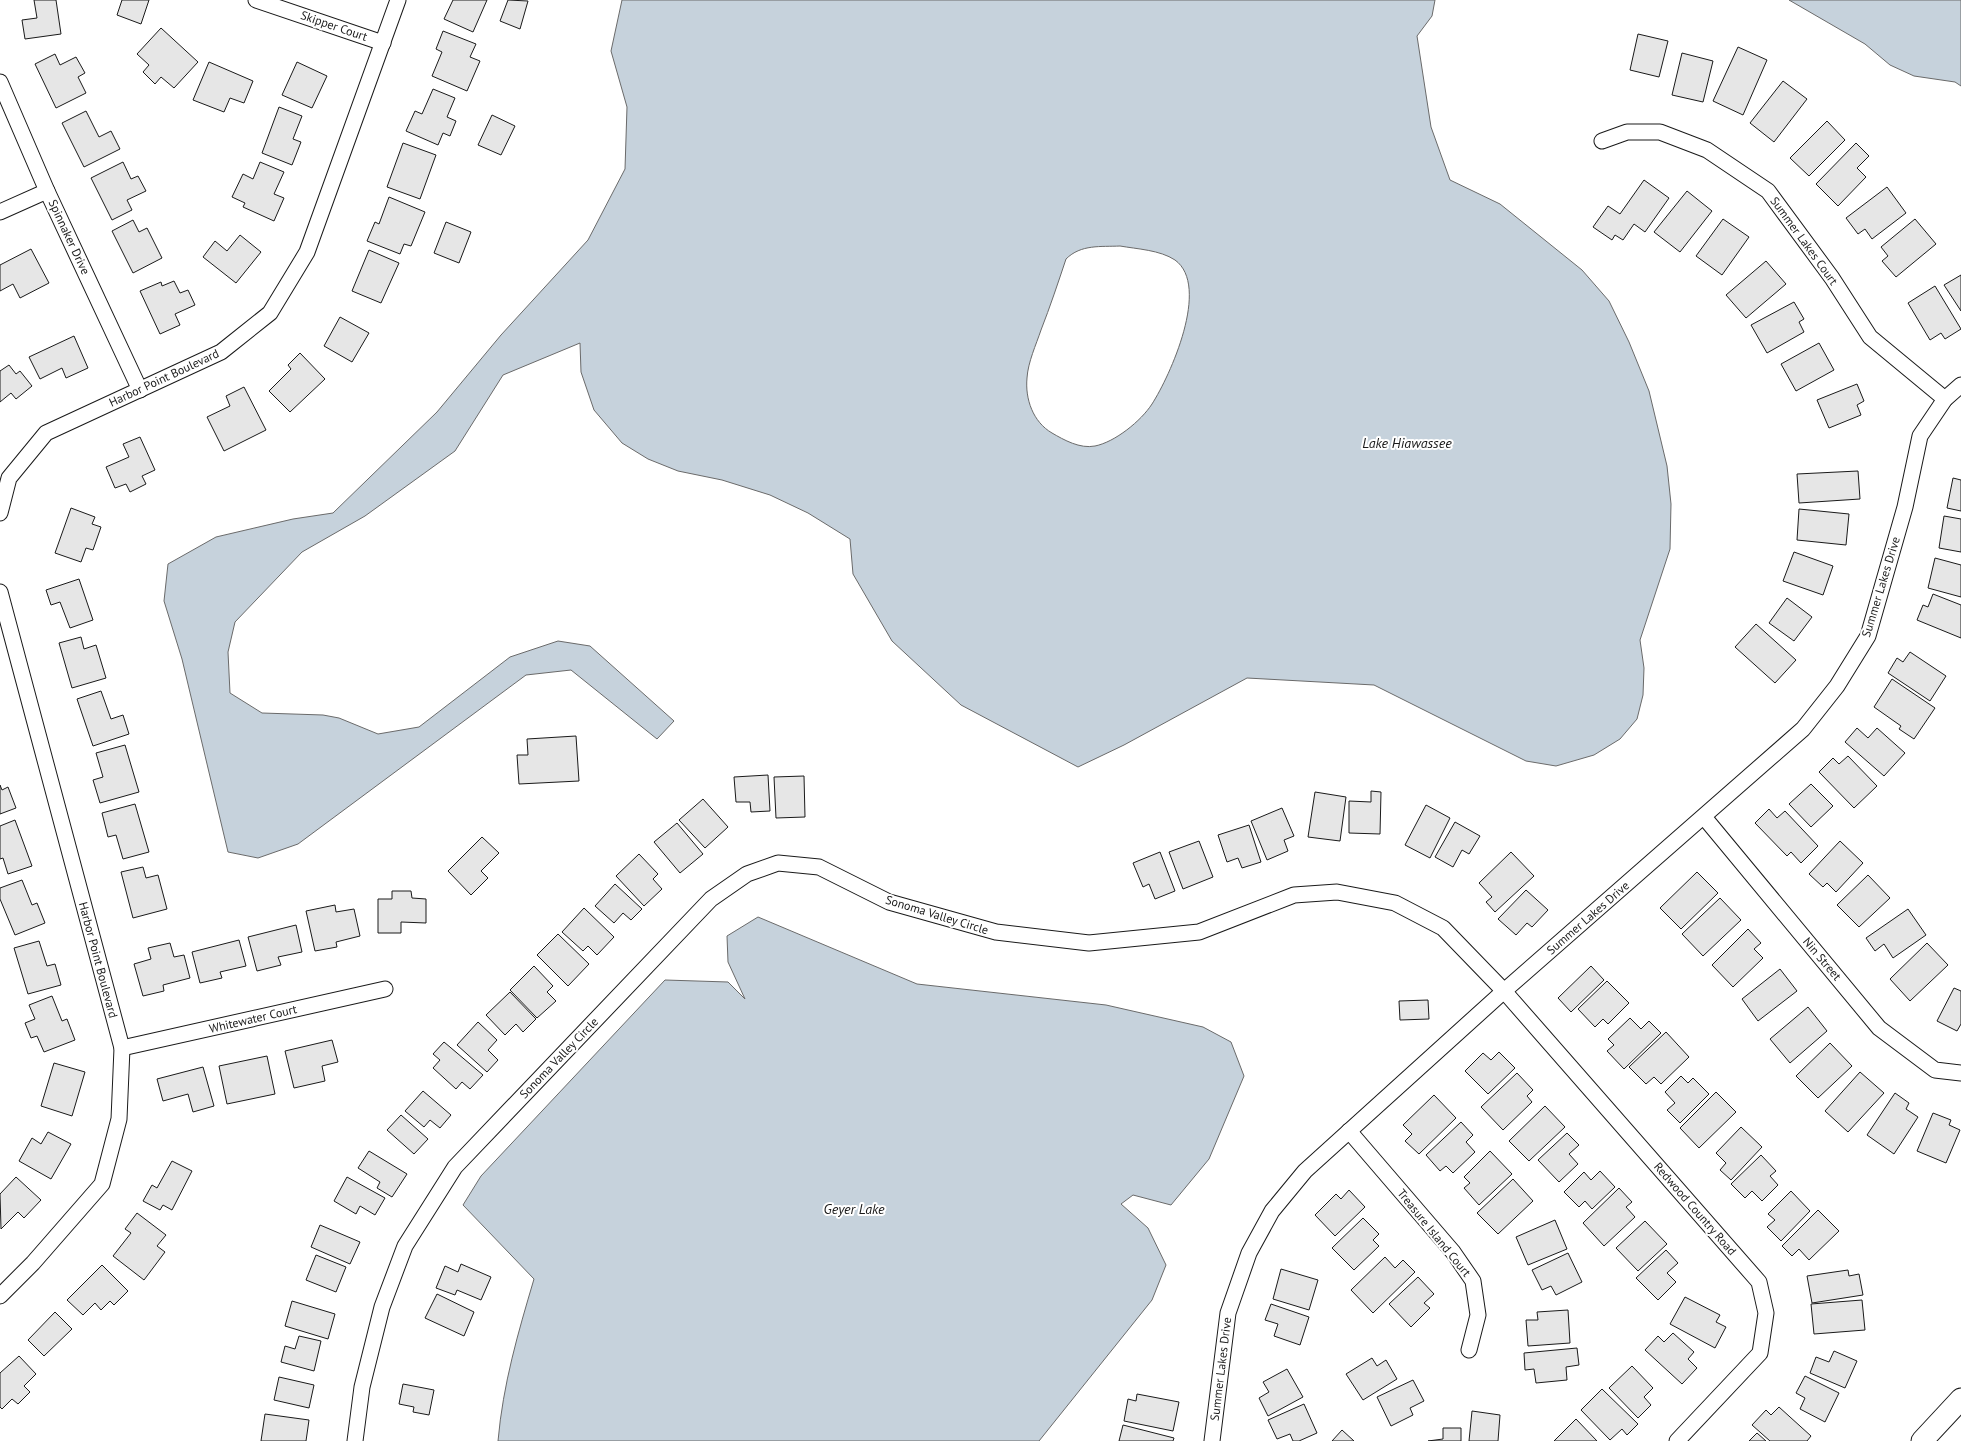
<svg xmlns="http://www.w3.org/2000/svg" width="1961" height="1441" viewBox="0 0 1961 1441" font-family="'PT Sans',sans-serif">
<rect width="100%" height="100%" fill="#fff"/>
<g fill="#c6d2dc" stroke="#6a6a6a" fill-rule="evenodd">
<path d="M622,0h813l-3,16 -15,20 14,91 19,53 50,24 82,66 27,31 20,41 20,49 18,75 4,38 -1,45 -30,91 4,28 -1,27 -6,24 -17,20 -26,16 -38,11 -30,-5 -152,-76 -127,-7 -123,67 -46,22 -117,-62 -69,-64 -39,-67 -3,-35 -42,-26 -38,-18 -48,-15 -44,-9 -30,-12 -26,-16 -28,-33 -13,-38 -1,-29 -77,32 -48,76 -90,65 -63,36 -67,70 -7,30 2,41 32,20 61,2 16,3 39,16 41,-7 91,-70 48,-16 32,5 84,75 -17,18 -86,-69 -45,5 -228,169 -40,14 -30,-6 -46,-193 -18,-58 4,-37 48,-27 77,-18 40,-6 104,-101 64,-77 87,-95 37,-71 2,-62 -16,-56zM1120,246c17,3 40,4 55,14 36,26 -5,116 -23,144 -11,17 -37,38 -57,42 -15,3 -31,-6 -43,-13 -19,-11 -27,-34 -25,-55 1,-16 9,-33 14,-48 9,-23 17,-47 25,-71 15,-15 35,-12 54,-13z"/>
<polygon points="1789,0 1961,0 1961,86 1955,82 1914,76 1890,65 1865,44"/>
<path d="M758,917l159,67 189,21 97,22 28,15 13,34 -35,83 -38,46 -38,-10 -12,9 27,24 18,37 -14,35 -113,141h-541c5,-57 20,-108 36,-162l-71,-74 18,-29 184,-196 63,2 17,17 -17,-37 -1,-26z"/>
</g>
<g fill="#e6e6e6" stroke="#1a1a1a">
<polygon points="34,0 56,0 61,34 25,39 22,20 37,18"/>
<polygon points="122,0 149,0 141,24 117,15"/>
<polygon points="453,0 487,0 473,32 444,19"/>
<polygon points="508,0 528,1 520,29 500,21"/>
<polygon points="161,28 198,62 174,88 161,77 155,84 143,72 149,65 137,54"/>
<polygon points="443,31 476,44 470,57 480,61 467,91 432,76 442,52 436,49"/>
<polygon points="1638,34 1668,41 1659,77 1630,70"/>
<polygon points="1738,47 1767,60 1743,115 1713,101"/>
<polygon points="1682,53 1713,61 1703,102 1672,95"/>
<polygon points="55,54 60,65 76,57 85,73 78,77 86,93 56,108 35,64"/>
<polygon points="209,62 253,81 244,103 230,98 224,112 193,100"/>
<polygon points="297,62 327,76 312,108 282,95"/>
<polygon points="1783,81 1807,99 1774,142 1750,123"/>
<polygon points="433,89 455,98 447,117 456,121 450,136 443,133 438,145 406,131 415,111 422,114"/>
<polygon points="279,107 302,116 293,139 301,142 292,165 262,153"/>
<polygon points="86,111 99,137 111,131 120,149 84,167 62,123"/>
<polygon points="492,115 515,126 501,155 478,145"/>
<polygon points="1827,121 1845,140 1809,176 1790,158"/>
<polygon points="403,143 436,155 420,199 387,187"/>
<polygon points="1856,143 1869,156 1857,168 1866,177 1838,206 1816,184"/>
<polygon points="123,162 131,179 138,176 146,191 127,200 132,210 112,220 91,178"/>
<polygon points="260,162 284,172 274,194 284,198 274,221 243,207 245,203 232,197 243,174 253,179"/>
<polygon points="1644,180 1669,198 1645,232 1634,224 1623,240 1615,235 1612,240 1593,227 1608,206 1620,214"/>
<polygon points="1887,187 1906,213 1872,239 1865,229 1858,234 1846,218"/>
<polygon points="1687,191 1712,211 1680,252 1654,232"/>
<polygon points="389,197 425,212 411,246 404,244 400,254 367,241 375,222 379,224"/>
<polygon points="1723,219 1749,237 1722,275 1696,256"/>
<polygon points="1915,219 1936,244 1896,277 1882,261 1888,256 1881,247"/>
<polygon points="133,220 139,232 147,228 162,258 133,273 112,231"/>
<polygon points="446,222 471,232 459,263 434,253"/>
<polygon points="240,235 261,252 236,283 203,257 215,241 227,251"/>
<polygon points="31,249 49,283 20,298 13,284 0,291 0,265"/>
<polygon points="369,250 399,263 381,303 352,291"/>
<polygon points="1766,261 1786,284 1746,318 1726,295"/>
<polygon points="1961,275 1961,311 1944,285"/>
<polygon points="174,281 180,293 188,290 195,305 175,314 180,325 160,334 140,291 161,282 162,286"/>
<polygon points="1935,286 1961,329 1945,339 1941,333 1930,340 1908,303"/>
<polygon points="1794,302 1804,319 1799,322 1804,332 1767,353 1751,325"/>
<polygon points="340,317 369,333 352,362 324,346"/>
<polygon points="74,336 88,368 66,378 62,368 40,379 29,357"/>
<polygon points="1819,343 1834,370 1796,391 1781,364"/>
<polygon points="300,353 325,379 290,412 269,391 291,369 288,365"/>
<polygon points="9,365 16,374 20,371 32,386 16,399 11,393 0,402 0,371"/>
<polygon points="1857,384 1864,401 1857,405 1861,415 1829,428 1817,400"/>
<polygon points="244,387 266,430 224,451 207,417 230,406 226,396"/>
<polygon points="140,437 155,470 142,476 146,484 130,492 126,484 115,488 106,467 129,457 123,444"/>
<polygon points="1858,471 1860,499 1799,503 1797,474"/>
<polygon points="1953,478 1961,480 1961,511 1947,508"/>
<polygon points="71,508 95,517 92,524 101,527 93,550 86,548 81,562 55,553"/>
<polygon points="1799,509 1849,514 1846,545 1797,540"/>
<polygon points="1944,516 1961,519 1961,552 1939,548"/>
<polygon points="1794,552 1833,566 1823,595 1783,581"/>
<polygon points="1935,558 1961,565 1961,597 1928,588"/>
<polygon points="79,579 93,620 70,628 60,602 51,605 46,590"/>
<polygon points="1933,594 1961,605 1961,638 1917,620 1923,605 1928,607"/>
<polygon points="1787,598 1812,617 1794,641 1769,623"/>
<polygon points="1756,624 1796,660 1775,683 1735,647"/>
<polygon points="81,637 84,649 96,645 106,678 72,688 59,643"/>
<polygon points="1910,652 1946,676 1930,701 1888,673 1897,658 1903,662"/>
<polygon points="1892,679 1935,708 1914,739 1899,729 1901,726 1874,707"/>
<polygon points="101,691 111,719 123,715 129,734 93,746 77,699"/>
<polygon points="1857,728 1868,738 1877,728 1905,753 1884,776 1845,742"/>
<polygon points="576,736 579,781 519,784 517,755 528,755 527,739"/>
<polygon points="125,745 139,792 100,803 93,780 103,777 96,753"/>
<polygon points="1848,756 1877,786 1854,808 1819,772 1833,758 1839,764"/>
<polygon points="768,775 770,811 751,812 750,802 736,802 734,777"/>
<polygon points="804,776 805,817 776,818 774,777"/>
<polygon points="1811,784 1833,806 1811,827 1789,804"/>
<polygon points="0,785 2,790 8,787 16,808 0,814"/>
<polygon points="1371,791 1381,792 1380,834 1349,833 1349,801 1371,802"/>
<polygon points="1315,792 1346,797 1340,841 1308,837"/>
<polygon points="703,799 728,827 705,848 679,820"/>
<polygon points="135,804 149,852 123,859 116,835 108,837 102,813"/>
<polygon points="1426,805 1450,818 1430,858 1405,845"/>
<polygon points="1282,808 1294,836 1284,840 1288,851 1267,860 1251,821"/>
<polygon points="1769,809 1777,818 1785,811 1818,846 1801,863 1791,852 1787,856 1755,823"/>
<polygon points="15,820 32,866 8,874 3,858 0,859 0,826"/>
<polygon points="1455,822 1480,836 1469,854 1462,850 1453,867 1435,857"/>
<polygon points="677,823 703,854 680,873 654,842"/>
<polygon points="1249,825 1261,862 1242,868 1238,858 1227,862 1218,835"/>
<polygon points="482,837 499,853 481,871 488,878 471,895 448,871"/>
<polygon points="1199,841 1213,877 1183,889 1169,852"/>
<polygon points="1840,841 1863,863 1836,892 1827,883 1823,887 1809,874"/>
<polygon points="1160,852 1175,891 1155,899 1149,884 1143,887 1133,863"/>
<polygon points="1511,852 1534,876 1495,912 1486,902 1492,897 1479,883"/>
<polygon points="639,854 658,874 653,879 662,889 644,906 616,876"/>
<polygon points="143,867 146,878 158,875 167,909 133,918 121,872"/>
<polygon points="1697,872 1718,893 1681,929 1660,908"/>
<polygon points="1868,875 1890,898 1859,927 1837,905"/>
<polygon points="22,880 32,905 37,903 45,923 15,935 0,899 0,888"/>
<polygon points="615,884 642,909 631,920 623,913 614,923 595,906"/>
<polygon points="1526,890 1548,910 1532,927 1527,923 1516,935 1498,919"/>
<polygon points="392,891 411,891 412,898 426,899 426,923 401,922 401,933 378,933 378,899 392,899"/>
<polygon points="1720,898 1741,920 1703,956 1682,934"/>
<polygon points="335,905 336,912 354,909 360,936 336,942 337,947 315,951 306,911"/>
<polygon points="584,908 614,937 597,955 588,946 583,951 562,932"/>
<polygon points="1908,909 1926,935 1893,958 1884,944 1875,951 1866,938"/>
<polygon points="296,925 302,952 278,957 281,965 257,971 248,937"/>
<polygon points="1748,929 1761,943 1754,949 1763,958 1733,987 1712,965"/>
<polygon points="558,934 589,964 568,986 537,955"/>
<polygon points="239,940 246,966 220,972 222,978 200,983 192,952"/>
<polygon points="39,941 47,966 55,964 61,985 28,994 14,948"/>
<polygon points="170,943 174,957 184,955 190,978 163,985 164,991 143,996 134,964 151,959 148,948"/>
<polygon points="1927,943 1948,965 1910,1001 1890,979"/>
<polygon points="534,966 553,986 547,992 556,1001 537,1018 510,990"/>
<polygon points="1591,966 1604,980 1571,1012 1558,998"/>
<polygon points="1780,969 1797,991 1758,1021 1742,999"/>
<polygon points="1607,981 1629,1003 1608,1024 1603,1019 1595,1027 1578,1009"/>
<polygon points="1954,988 1961,991 1961,1024 1957,1031 1937,1021"/>
<polygon points="510,992 536,1019 523,1032 516,1024 505,1035 486,1015"/>
<polygon points="52,996 62,1021 67,1019 75,1040 44,1052 37,1036 31,1038 25,1023 35,1019 29,1005"/>
<polygon points="1428,1000 1429,1019 1400,1020 1399,1001"/>
<polygon points="1808,1007 1827,1031 1790,1063 1770,1039"/>
<polygon points="1630,1018 1641,1029 1649,1021 1661,1033 1624,1069 1607,1051 1614,1045 1608,1039"/>
<polygon points="478,1022 497,1040 488,1050 498,1060 487,1072 457,1045"/>
<polygon points="1666,1032 1689,1057 1661,1084 1654,1077 1646,1084 1629,1067"/>
<polygon points="332,1040 338,1062 322,1066 325,1081 294,1088 285,1051"/>
<polygon points="444,1042 483,1075 470,1089 462,1082 456,1089 433,1068 440,1060 433,1054"/>
<polygon points="1830,1043 1852,1066 1818,1098 1796,1076"/>
<polygon points="1499,1052 1515,1068 1488,1094 1465,1071 1483,1053 1491,1060"/>
<polygon points="267,1056 275,1094 227,1104 219,1066"/>
<polygon points="54,1063 85,1072 72,1116 41,1106"/>
<polygon points="203,1067 214,1106 193,1112 188,1094 163,1101 157,1079"/>
<polygon points="1860,1072 1884,1093 1848,1132 1825,1111"/>
<polygon points="1517,1073 1533,1090 1527,1096 1532,1102 1503,1130 1481,1107"/>
<polygon points="1681,1076 1688,1083 1693,1078 1709,1094 1680,1123 1667,1110 1675,1103 1665,1092"/>
<polygon points="423,1091 451,1115 440,1128 430,1120 424,1127 405,1111"/>
<polygon points="1716,1092 1736,1112 1699,1148 1680,1128"/>
<polygon points="1895,1093 1909,1103 1906,1109 1918,1117 1894,1154 1867,1135"/>
<polygon points="1434,1095 1456,1118 1419,1154 1405,1141 1412,1134 1403,1125"/>
<polygon points="1545,1106 1565,1127 1529,1161 1509,1141"/>
<polygon points="1933,1113 1951,1120 1949,1125 1960,1130 1946,1163 1917,1151"/>
<polygon points="401,1115 428,1139 414,1154 387,1130"/>
<polygon points="1461,1122 1473,1135 1466,1142 1475,1152 1453,1173 1446,1166 1440,1171 1426,1155"/>
<polygon points="1741,1127 1762,1147 1731,1180 1720,1170 1726,1163 1716,1153"/>
<polygon points="48,1132 71,1144 51,1179 19,1161 32,1138 41,1144"/>
<polygon points="1567,1133 1579,1145 1569,1154 1578,1164 1559,1182 1538,1160"/>
<polygon points="369,1151 407,1174 392,1197 377,1188 380,1182 358,1168"/>
<polygon points="1490,1151 1512,1174 1479,1205 1464,1188 1470,1183 1464,1177"/>
<polygon points="1761,1155 1776,1171 1770,1176 1778,1185 1762,1201 1752,1191 1745,1198 1731,1184"/>
<polygon points="172,1161 192,1171 172,1210 163,1205 160,1210 143,1201 152,1185 157,1188"/>
<polygon points="1600,1171 1615,1187 1592,1209 1585,1201 1579,1207 1564,1192 1584,1172 1591,1180"/>
<polygon points="16,1177 41,1200 24,1218 18,1212 1,1229 0,1194"/>
<polygon points="347,1177 385,1198 375,1215 360,1206 356,1214 334,1201"/>
<polygon points="1513,1179 1533,1201 1498,1234 1477,1213"/>
<polygon points="1619,1188 1632,1202 1626,1207 1635,1217 1604,1246 1583,1223"/>
<polygon points="1349,1190 1365,1207 1335,1236 1315,1215 1336,1194 1341,1199"/>
<polygon points="1791,1191 1810,1211 1781,1241 1767,1227 1775,1220 1768,1214"/>
<polygon points="1818,1210 1839,1231 1809,1260 1799,1249 1792,1256 1782,1246"/>
<polygon points="137,1213 166,1235 157,1246 165,1252 144,1280 113,1256 131,1233 125,1229"/>
<polygon points="1363,1218 1379,1234 1373,1240 1379,1246 1354,1270 1332,1248"/>
<polygon points="1555,1220 1567,1249 1528,1265 1516,1237"/>
<polygon points="1645,1221 1667,1244 1638,1271 1616,1248"/>
<polygon points="320,1225 360,1242 350,1264 311,1247"/>
<polygon points="1666,1250 1678,1263 1667,1273 1676,1282 1658,1300 1636,1278"/>
<polygon points="1568,1253 1582,1282 1556,1295 1551,1286 1542,1290 1532,1270"/>
<polygon points="316,1255 346,1267 336,1292 306,1280"/>
<polygon points="1385,1257 1395,1268 1403,1260 1415,1272 1373,1313 1351,1290"/>
<polygon points="461,1264 491,1277 481,1300 457,1290 455,1295 436,1288 445,1266 458,1272"/>
<polygon points="102,1265 128,1291 114,1305 110,1301 101,1310 95,1303 83,1315 67,1300"/>
<polygon points="1281,1269 1318,1280 1309,1310 1273,1299"/>
<polygon points="1848,1270 1849,1276 1859,1274 1863,1295 1812,1303 1807,1276"/>
<polygon points="1418,1277 1434,1294 1424,1303 1430,1308 1411,1327 1389,1304"/>
<polygon points="437,1294 474,1312 464,1336 425,1318"/>
<polygon points="1685,1297 1720,1315 1716,1322 1726,1327 1715,1348 1670,1324"/>
<polygon points="1862,1300 1865,1330 1814,1334 1811,1304"/>
<polygon points="292,1301 335,1314 328,1339 285,1326"/>
<polygon points="1271,1304 1309,1317 1300,1345 1274,1336 1278,1324 1265,1320"/>
<polygon points="1568,1310 1570,1343 1528,1346 1526,1320 1538,1320 1537,1312"/>
<polygon points="55,1312 72,1329 44,1356 28,1340"/>
<polygon points="1673,1333 1694,1352 1688,1359 1697,1368 1682,1384 1645,1350 1658,1336 1664,1342"/>
<polygon points="299,1336 321,1341 314,1371 281,1362 285,1346 295,1349"/>
<polygon points="1577,1348 1579,1365 1566,1367 1567,1380 1536,1383 1534,1369 1525,1370 1524,1353"/>
<polygon points="1834,1351 1857,1361 1845,1388 1810,1373 1816,1357 1829,1362"/>
<polygon points="19,1356 36,1374 24,1386 30,1392 18,1404 12,1399 2,1409 0,1407 0,1373"/>
<polygon points="1372,1358 1377,1366 1386,1360 1397,1379 1363,1400 1346,1374"/>
<polygon points="1632,1366 1653,1388 1644,1397 1651,1405 1638,1418 1609,1388"/>
<polygon points="1287,1369 1303,1397 1268,1416 1259,1398 1269,1392 1263,1382"/>
<polygon points="1805,1376 1839,1393 1825,1422 1800,1409 1805,1398 1796,1393"/>
<polygon points="279,1377 314,1385 309,1408 274,1400"/>
<polygon points="1413,1380 1424,1401 1410,1408 1413,1415 1391,1426 1377,1397"/>
<polygon points="403,1384 434,1390 429,1415 413,1412 414,1407 399,1404"/>
<polygon points="1602,1389 1638,1424 1627,1435 1622,1429 1610,1440 1581,1410"/>
<polygon points="1137,1394 1179,1402 1173,1431 1124,1421 1128,1399 1136,1401"/>
<polygon points="1304,1404 1317,1433 1299,1441 1293,1441 1290,1434 1277,1439 1268,1420"/>
<polygon points="1779,1407 1811,1436 1807,1441 1770,1441 1752,1425 1766,1410 1771,1415"/>
<polygon points="1472,1411 1500,1415 1498,1441 1469,1441"/>
<polygon points="265,1414 309,1420 306,1441 261,1441"/>
<polygon points="1576,1419 1597,1441 1554,1441"/>
<polygon points="1123,1425 1174,1438 1173,1441 1119,1441"/>
<polygon points="1443,1428 1461,1428 1461,1441 1428,1441 1443,1439"/>
<polygon points="1342,1430 1354,1441 1332,1441"/>
<polygon points="1757,1433 1766,1441 1749,1441"/>
</g>
<g fill="none" stroke-linecap="round" stroke-linejoin="round">
<g stroke="#1a1a1a" stroke-width="17">
<g id="street">
<polyline points="256,0 383,43"/>
<polyline points="0,82 47,191 140,390"/>
<polyline points="1602,141 1627,132 1660,132 1707,150 1768,191 1832,278 1870,337 1945,399"/>
<polyline points="0,212 47,191"/>
<polyline points="0,513 9,478 46,433 221,352 270,313 307,252 398,0"/>
<polyline points="0,592 122,1048 119,1119 102,1184 33,1263 0,1296"/>
<polyline points="1704,817 1879,1028 1935,1070 1961,1073"/>
<polyline points="122,1048 385,989"/>
<polyline points="1349,1131 1453,1252 1473,1281 1478,1315 1469,1350"/>
<polyline points="355,1441 362,1387 382,1307 405,1246 455,1167 711,899 747,874 778,863 819,867 889,902 996,932 1089,943 1199,932 1294,895 1337,892 1395,903 1443,928 1504,991 1759,1282 1766,1313 1760,1353 1677,1441"/>
<polyline points="1212,1441 1228,1313 1249,1253 1272,1211 1305,1171 1504,991 1803,729 1837,686 1868,636 1905,507 1920,436 1945,399 1961,385"/>
</g>
</g>
<g stroke="#1a1a1a" stroke-width="23">
<polyline id="secondary" points="1922,1441 1961,1399"/>
</g>
<use href="#street" stroke="#fff" stroke-width="15"/>
<use href="#secondary" stroke="#fff" stroke-width="21"/>
</g>
<g text-anchor="middle" stroke-width="4" stroke-linejoin="round" paint-order="stroke">
<g font-size="12" fill="#1a1a1a" stroke="#fff">
<text transform="translate(334 26) rotate(19)" y="4">Skipper Court</text>
<text transform="translate(69 237) rotate(65)" y="4">Spinnaker Drive</text>
<text transform="translate(1804 241) rotate(54)" y="4">Summer Lakes Court</text>
<text transform="translate(164 378) rotate(-25)" y="4">Harbor Point Boulevard</text>
<text transform="translate(1881 587) rotate(-73)" y="4">Summer Lakes Drive</text>
<text transform="translate(937 915) rotate(17)" y="4">Sonoma Valley Circle</text>
<text transform="translate(1588 918) rotate(-41)" y="4">Summer Lakes Drive</text>
<text transform="translate(1822 959) rotate(50)" y="4">Nin Street</text>
<text transform="translate(98 960) rotate(75)" y="4">Harbor Point Boulevard</text>
<text transform="translate(253 1019) rotate(-13)" y="4">Whitewater Court</text>
<text transform="translate(559 1058) rotate(-46)" y="4">Sonoma Valley Circle</text>
<text transform="translate(1695 1209) rotate(49)" y="4">Redwood Country Road</text>
<text transform="translate(1434 1233) rotate(51)" y="4">Treasure Island Court</text>
<text transform="translate(1221 1369) rotate(-83)" y="4">Summer Lakes Drive</text>
</g>
<g font-size="14" font-style="italic" fill="#1a1a1a" stroke="#fff">
<text x="1407" y="448">Lake Hiawassee</text>
<text x="854" y="1214">Geyer Lake</text>
</g>
</g>
</svg>
